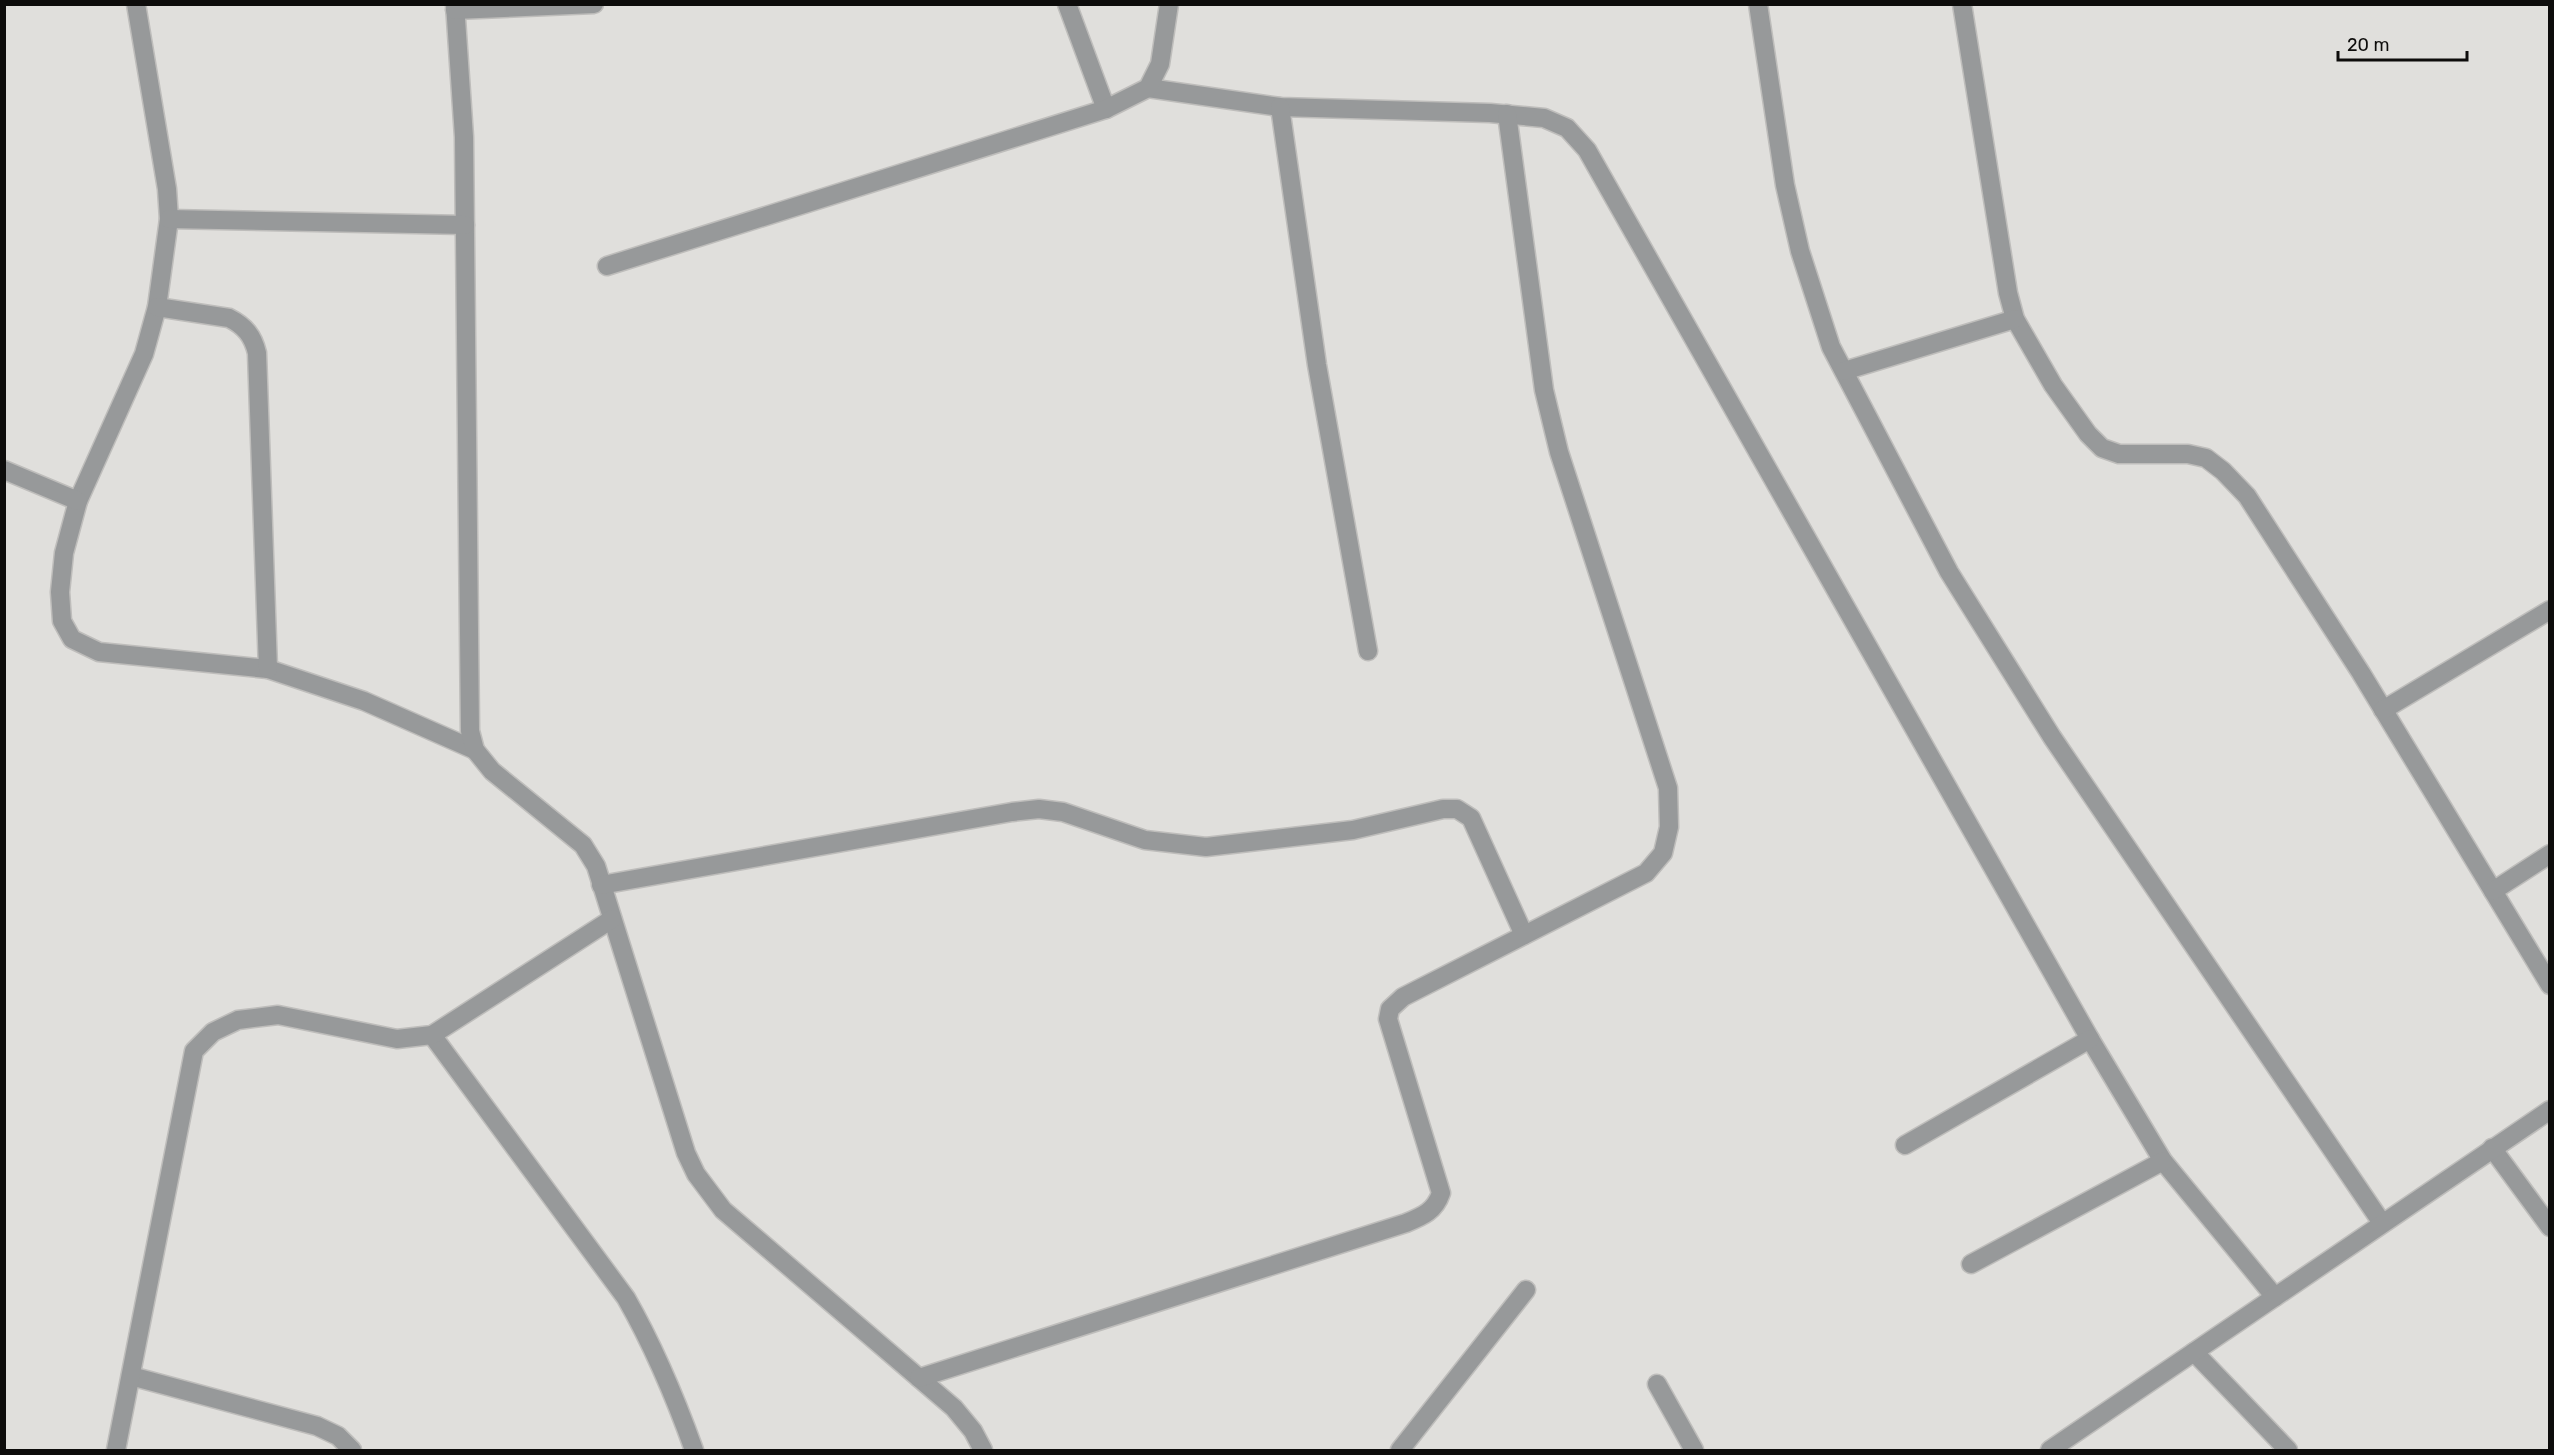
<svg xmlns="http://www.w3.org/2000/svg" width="2554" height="1455" viewBox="0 0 2554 1455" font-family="Rubik,sans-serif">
<rect width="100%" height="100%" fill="#e0dfdc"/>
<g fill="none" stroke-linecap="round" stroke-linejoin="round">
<g stroke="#bebdbb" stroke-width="21">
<g id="street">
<polyline points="136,4 167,189 169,219 157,307 144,354 78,501 64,553 60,592 62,621 72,639 99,652 268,669 364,701 475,750"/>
<polyline points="455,4 464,137 470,731 475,750 492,771 583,845 596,866 686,1153 696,1174 723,1210 954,1408 973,1431 983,1450"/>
<polyline points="1067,4 1106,109"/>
<polyline points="1758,4 1785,185 1800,251 1831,347 1949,572 2052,737 2382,1223"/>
<polyline points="1962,4 2008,293 2015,319 2053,385 2088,434 2102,448 2119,454 2188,454 2206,458 2223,471 2247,496 2361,673 2550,985"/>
<polyline points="455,10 594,4"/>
<polyline points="1148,88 1280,107 1490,113 1544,118 1567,128 1587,150 2090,1039 2163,1161 2275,1297"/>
<polyline points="1280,107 1317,365 1368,651"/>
<polyline points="169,219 465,225"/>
<polyline points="607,266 1106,109 1148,88 1160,64 1169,4"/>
<path d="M157,307l72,11c16,8 24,18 28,35l11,316"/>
<polyline points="1844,371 2015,319"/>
<polyline points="4,470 78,501"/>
<polyline points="2383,710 2550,610"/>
<polyline points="601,885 1012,812 1039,809 1063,812 1145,840 1206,847 1353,830 1443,809 1457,809 1471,818 1524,935"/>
<polyline points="2493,891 2550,854"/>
<path d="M432,1035l194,263c28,49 49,99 68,152"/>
<polyline points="1905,1145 2090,1039"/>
<polyline points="2492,1148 2550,1227"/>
<polyline points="1971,1264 2163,1161"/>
<polyline points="2194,1352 2288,1450"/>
<polyline points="131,1376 317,1426 338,1436 352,1450"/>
<path d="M919,1378l487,-155c17,-7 29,-12 35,-30l-53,-174 2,-10 13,-12 243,-124 17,-20 6,-26 -1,-39 -109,-336 -15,-62 -37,-276"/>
<polyline points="1657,1384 1694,1450"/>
<polyline points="116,1450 194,1051 213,1032 238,1020 278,1015 397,1039 432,1035 612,919"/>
<polyline points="1400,1450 1526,1290"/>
<polyline points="2050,1450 2550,1110"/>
</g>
</g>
<use href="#street" stroke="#97999a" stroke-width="18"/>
</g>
<rect width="2554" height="1455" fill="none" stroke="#0d0c0b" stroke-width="12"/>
<path d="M2338 51v9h129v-9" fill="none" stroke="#0d0c0b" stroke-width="3"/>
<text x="2347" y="51" font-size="18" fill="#0d0c0b" stroke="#e0dfdc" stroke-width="4.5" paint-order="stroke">20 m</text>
</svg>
